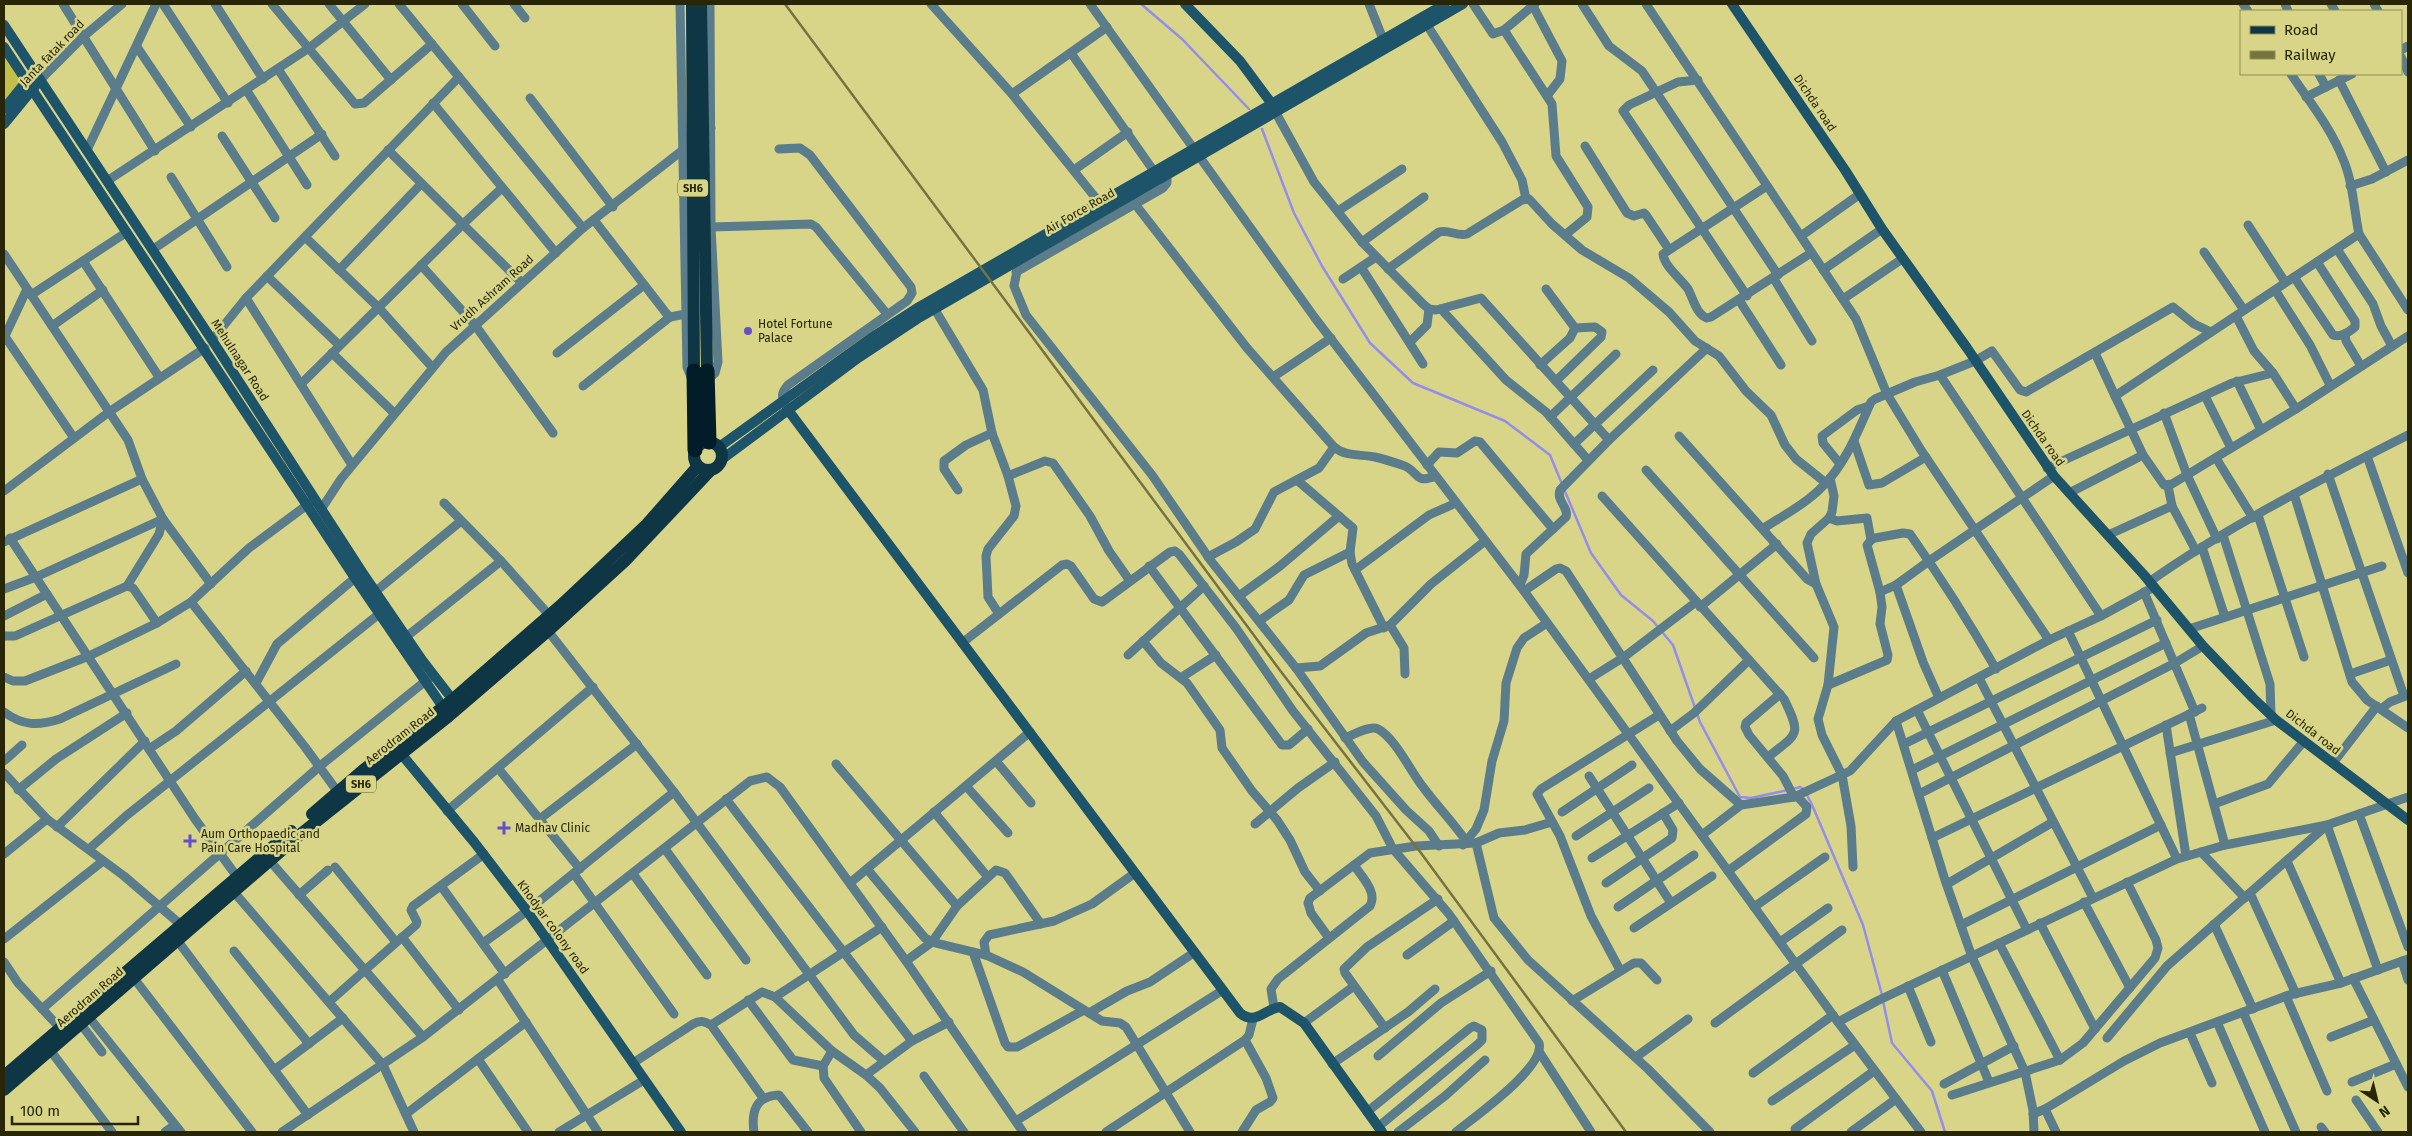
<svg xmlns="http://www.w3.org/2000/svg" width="2412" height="1136" viewBox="0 0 2412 1136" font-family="'Fira Sans',sans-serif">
<rect width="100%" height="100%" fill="#d8d589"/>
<polygon fill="#c4be4a" points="4,55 22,81 4,101"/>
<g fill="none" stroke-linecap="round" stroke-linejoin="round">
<g stroke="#958dec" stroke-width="2.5">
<polyline points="1141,4 1182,39 1249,109"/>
<polyline points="1262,129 1294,213 1322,266 1370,343 1413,383 1505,421 1550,455 1562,484"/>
<polyline points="1564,489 1591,553 1621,595 1653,621 1673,645 1700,722 1740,797 1751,798 1788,790"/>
<polyline points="1793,789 1800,787 1804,789 1813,807 1863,925 1882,995"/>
<polyline points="1883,1001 1892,1043 1932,1091 1945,1132"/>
</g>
<g stroke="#5b7d8b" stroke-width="9">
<polyline points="63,4 155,151"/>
<polyline points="163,4 228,103"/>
<polyline points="215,4 263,79"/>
<polyline points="272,4 355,104 364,103 432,44"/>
<polyline points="329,4 391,80"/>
<polyline points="399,4 583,228"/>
<polyline points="462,4 495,46"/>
<polyline points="514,4 525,18"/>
<polyline points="680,4 687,367 691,377"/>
<polyline points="931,4 1012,94 1103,207"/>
<polyline points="1090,4 1315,318 1524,591 1838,1022 1921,1132"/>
<polyline points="1369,4 1383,39"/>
<polyline points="1473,4 1493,34 1504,30 1535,4"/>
<polyline points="1582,4 1609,46 1642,71 1778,275"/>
<polyline points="1646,4 1856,319 1887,394 1921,450 2049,640"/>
<polyline points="2243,4 2248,11"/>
<polyline points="2285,4 2288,11"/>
<polyline points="2331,4 2335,11"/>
<polyline points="2374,4 2378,11"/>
<polyline points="1533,6 1562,61 1560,79 1547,96"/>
<polyline points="1427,25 1502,142 1522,180 1526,199"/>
<polyline points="1504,30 1552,104 1556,156 1588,207 1587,217 1565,235"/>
<polyline points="137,47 191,127"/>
<polyline points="2401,50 2408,46"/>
<polyline points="1071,53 1158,177"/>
<polyline points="2401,57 2408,72"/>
<polyline points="278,69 335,156"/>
<polyline points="2319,74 2326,87"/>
<polyline points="41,79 84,36 122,4"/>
<polyline points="1698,80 1678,82 1629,105 1623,111 1747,296"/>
<polyline points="2339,80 2386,172"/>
<polyline points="247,91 307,185"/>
<polyline points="1012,94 1107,27"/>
<polyline points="2306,97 2352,74"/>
<polyline points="530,98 613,207"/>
<polyline points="433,103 556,253"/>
<polyline points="1276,113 1314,182 1362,242 1423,304 1429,309 1436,310 1481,298 1609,440"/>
<polyline points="222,136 275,218"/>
<polyline points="1585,146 1627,213 1634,216 1644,213 1646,215 1668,248"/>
<path d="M779,149l21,-1 10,7 101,132 1,6 -5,8 -119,84c-7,8 -7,12 -2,21"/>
<polyline points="87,150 156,4"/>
<polyline points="388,150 522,283"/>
<polyline points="1074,170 1128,132"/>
<polyline points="171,177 227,267"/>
<polyline points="107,181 309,48 365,4"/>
<path d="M1767,186l-104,68c1,12 17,24 25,35 5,9 8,25 19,29l4,-1 100,-64"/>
<polyline points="2350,186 2372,179 2408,160"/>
<path d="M1135,204l112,144 87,99c12,10 26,7 41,10 9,2 18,5 27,8 17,5 12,20 33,11"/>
<polyline points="1338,211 1402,169"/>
<polyline points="594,220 666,313 670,317 686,314"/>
<polyline points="2248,225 2285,282"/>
<polyline points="711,227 811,224 816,227 887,314"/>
<polyline points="2359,234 2408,310"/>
<polyline points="1801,236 1860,194"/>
<polyline points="305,237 378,307 432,367"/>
<polyline points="1362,242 1424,197"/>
<polyline points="2337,249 2373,304 2381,326 2392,346"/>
<polyline points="152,250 322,134"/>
<polyline points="2204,252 2244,310"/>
<polyline points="4,254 128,440 142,479 163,519 211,584"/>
<polyline points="83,261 159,377"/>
<polyline points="1019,261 1014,286 1026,315 1152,475 1211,561 1296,668 1363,762 1406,810 1429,831 1439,846"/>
<polyline points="421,265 475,325 553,433"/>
<polyline points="1361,267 1423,364"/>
<path d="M1388,269l51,-37c10,-3 18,5 28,2l55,-34 7,-1 23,25 30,26 47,28 40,34 26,29 24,15 27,35 25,24 14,30 11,14 30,24"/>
<polyline points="339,270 421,184"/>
<polyline points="1823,270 1882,229"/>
<polyline points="1016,272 1163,188 1167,183 1167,175"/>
<polyline points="267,276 339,345"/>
<path d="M2294,277l39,58c8,3 16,-3 22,-8v-6l-38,-59"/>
<polyline points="1343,279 1376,257"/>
<polyline points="1774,279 1812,341"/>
<polyline points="2275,290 2310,345 2330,385"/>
<polyline points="31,295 127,232"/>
<polyline points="246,298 352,465"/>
<polyline points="1843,299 1902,259"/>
<polyline points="1739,300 1781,365"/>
<polyline points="934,308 983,390 992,433 1008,476 1016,506 1014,516 988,549 986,556 988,597 999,614"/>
<polyline points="1441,309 1506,380 1546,412 1588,460"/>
<polyline points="2236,316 2254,351 2273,373 2296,409"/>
<polyline points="52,326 103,290"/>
<polyline points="2345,334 2346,341 2361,366"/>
<polyline points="4,335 74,438"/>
<polyline points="4,338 27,289"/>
<polyline points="212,340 246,298 459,77"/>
<polyline points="1410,342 1427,325 1429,309"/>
<polyline points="332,353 394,413"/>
<polyline points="557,353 644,285"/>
<polyline points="2095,353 2115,396"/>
<polyline points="1540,365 1570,338 1575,328 1546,289"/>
<polyline points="1940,375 2101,616"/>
<polyline points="1273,377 1331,338"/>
<polyline points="707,380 715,373 718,362 711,227 710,4"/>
<polyline points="1556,381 1601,337 1602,332 1595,327 1575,328"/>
<polyline points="2237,381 2261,430"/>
<polyline points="301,384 463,224 502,188"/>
<polyline points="583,386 670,317"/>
<polyline points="2205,396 2231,448"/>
<polyline points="2164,413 2187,475 2217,539"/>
<polyline points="1550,417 1616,354"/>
<polyline points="1679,436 1807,579 1816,584"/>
<polyline points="1854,441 1869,485 1882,483 1926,457"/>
<polyline points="1574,444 1653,370"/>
<polyline points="2143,455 2164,485 2172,484 2296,409 2408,336"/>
<polyline points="2367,456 2408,573"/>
<polyline points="2216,458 2253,518"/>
<polyline points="1840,464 1823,443 1822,436 1857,410 1869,406"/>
<polyline points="1427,465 1439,452 1457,453 1475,441 1480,442 1553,529"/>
<polyline points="2047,468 2232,383 2273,373"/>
<polyline points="1646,470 1814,658"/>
<polyline points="2328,474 2404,696"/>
<polyline points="1008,476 1045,461 1053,463 1090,516 1109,551 1130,581"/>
<polyline points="1830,478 1834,496 1832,512 1829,518 1811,534 1807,543 1816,584 1834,627 1828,685 1818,719 1822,735 1842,775 1851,826 1853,867"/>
<polyline points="1298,481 1353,528 1350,552 1352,564 1384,628"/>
<polyline points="2168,486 2172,506 2196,551"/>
<polyline points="958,490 944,469 944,461 966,445 992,433"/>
<polyline points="4,491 109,412 205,348"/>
<path d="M2069,493l74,-38 -28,-59 244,-162c-5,-24 -6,-52 -16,-75 -12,-31 -34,-58 -52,-85"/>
<polyline points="2294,494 2352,682 2367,700 2408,728"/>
<path d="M1602,496l182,203c18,37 14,34 -16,58"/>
<polyline points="444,503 501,561 549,615"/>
<polyline points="322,508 341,479 446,352 583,228 711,128"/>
<polyline points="2258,515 2304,657"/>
<polyline points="1829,518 1837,521 1867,518 1871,540"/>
<path d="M1764,528c20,-13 43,-25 59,-42 23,-23 35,-55 48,-84l4,-3 40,-17 25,-7 35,-14 17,-10 28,39 6,2 147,-85 21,17 17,8"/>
<polyline points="2108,535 2172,506"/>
<polyline points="2223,535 2270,684 2271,715"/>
<polyline points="10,538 195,819 240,881"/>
<polyline points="4,542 142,479"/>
<polyline points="2202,547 2225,617"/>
<polyline points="1208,557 1236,542 1255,529 1274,492 1319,468 1334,447"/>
<polyline points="1149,566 1282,745 1289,745 1308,729"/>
<polyline points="1355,570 1429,515 1456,503"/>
<path d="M2149,582c81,-57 171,-102 259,-147"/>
<path d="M1520,585l4,-10 2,-21 40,-37c3,-10 -10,-16 -6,-27l49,-50 98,-92"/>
<polyline points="1896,585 1923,662 1939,698"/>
<polyline points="127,586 159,534 163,519"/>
<polyline points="4,589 36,577 163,519"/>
<polyline points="376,591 461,521"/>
<polyline points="1524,591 1556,569 1560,568 1566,571 1677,741 1700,769 1741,805"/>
<polyline points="1880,592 1896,585 1929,561 2054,476"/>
<polyline points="2144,592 2195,712"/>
<polyline points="1239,596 1280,566 1339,516"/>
<polyline points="191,602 305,747 340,795"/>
<polyline points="1700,607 1777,544"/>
<polyline points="4,616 47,594"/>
<polyline points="1259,621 1289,600 1304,575 1350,552"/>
<polyline points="1390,625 1404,648 1405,674"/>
<polyline points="2189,629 2382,566"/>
<polyline points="548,631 674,792 854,1035 884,1061"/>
<polyline points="2068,631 2177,859"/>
<polyline points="4,636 15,636 127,586 133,588 157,623"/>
<polyline points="406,637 501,561"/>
<polyline points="1143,641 1161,663 1187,683 1220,730 1222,748 1252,791 1277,820 1290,840 1305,872 1320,891"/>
<path d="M962,643l100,-78 5,-1 4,2 23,33 8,3 68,-50 5,-1 4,3 57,74 57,83 83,105 17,33 56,65 90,129c7,24 -65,74 -83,89"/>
<polyline points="1128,655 1204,586"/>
<polyline points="1296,668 1320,666 1366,633 1390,625 1431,584 1485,541"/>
<polyline points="2350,674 2391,660"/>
<polyline points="4,677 13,681 25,681 89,656 157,623 191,602 249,548 311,502"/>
<polyline points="1182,677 1216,655"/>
<polyline points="1979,678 2093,898"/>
<polyline points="1589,679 1624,657 1696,602"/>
<polyline points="256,683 277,644 355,578"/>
<path d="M1828,685l59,-25 1,-5 -8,-31 2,-17 -2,-15 -13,-47 4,-5 4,-2 28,-5 7,1c31,44 59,88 86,135"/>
<polyline points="1780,694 1746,723 1745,727 1749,735 1783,776 1794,797"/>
<polyline points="2381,709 2390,702 2408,695"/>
<polyline points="1917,710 2027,930"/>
<path d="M4,712c19,14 34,14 56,7l116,-55"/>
<polyline points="2189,714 2225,845"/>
<polyline points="1896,721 1945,880 1972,957 2025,1072 2033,1110 2034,1132"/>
<polyline points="2166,725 2186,856"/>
<polyline points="1670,731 1694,713 1749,660"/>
<path d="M1345,738c8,-3 25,-13 33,-9 17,9 33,43 45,58 14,19 30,35 43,54"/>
<polyline points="1904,744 2157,620"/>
<polyline points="149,749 176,731 246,671"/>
<polyline points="2170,753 2276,720"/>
<polyline points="4,761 22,745"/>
<polyline points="996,761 1031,803"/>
<polyline points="2333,763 2377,706"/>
<polyline points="836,764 957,906"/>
<polyline points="498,768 580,869"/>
<polyline points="1912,770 2166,643"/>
<polyline points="4,773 47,819 124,876 180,924"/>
<polyline points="1589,776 1671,903"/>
<polyline points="966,786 1008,833"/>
<polyline points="18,790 56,759 127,713"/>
<polyline points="1919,794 2175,663 2203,646"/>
<polyline points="726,799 912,1041"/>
<polyline points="2214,804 2268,784 2304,741"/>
<polyline points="447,811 593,687"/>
<polyline points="934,812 987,876"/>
<polyline points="1562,812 1632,765"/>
<polyline points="2359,814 2408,947"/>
<polyline points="541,818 637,744"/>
<polyline points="1255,824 1298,788 1335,762"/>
<polyline points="57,827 145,741"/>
<polyline points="1702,835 1741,805 1794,797 1850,771 1896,721 2049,640 2101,616 2154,587"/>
<polyline points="1576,836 1649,788"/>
<polyline points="1932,838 2202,708"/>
<polyline points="1476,843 1494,918 1528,960 1648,1069 1710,1132"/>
<polyline points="1463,845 1476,829 1484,810 1492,761 1504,721 1506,683 1517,648 1524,638 1547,623"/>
<polyline points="89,849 126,816 379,614"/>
<polyline points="665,849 746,960"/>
<polyline points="2201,852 2245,898"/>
<polyline points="4,854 47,819"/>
<polyline points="1592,858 1679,803"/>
<polyline points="270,861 423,1037"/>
<polyline points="2287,861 2341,983"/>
<polyline points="335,867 396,942"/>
<polyline points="867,869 925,938 932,942 986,955 1023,972 1102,1021 1120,1023 1126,1027 1190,1132"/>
<polyline points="1728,871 1806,814 1807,807 1797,796"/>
<polyline points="574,874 674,1014"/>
<polyline points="633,874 707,975"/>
<polyline points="850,883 1030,732"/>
<polyline points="1606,883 1672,838 1673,830 1663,813"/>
<polyline points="1947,884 2053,822"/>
<polyline points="441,886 505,974"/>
<polyline points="233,891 383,1065 414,1132"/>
<polyline points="2250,893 2296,994"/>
<polyline points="299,895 328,870"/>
<polyline points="2084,902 2130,988"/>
<polyline points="1618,907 1694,855"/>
<polyline points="1754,907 1825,857"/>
<polyline points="2040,923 2095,1029"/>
<polyline points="2214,924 2253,1009"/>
<polyline points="1961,925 2161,825"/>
<polyline points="1634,928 1712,876"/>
<polyline points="402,937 459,1010"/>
<polyline points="1329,938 1311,913 1308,903 1310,898 1370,853 1416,846 1476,843 1499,833 1525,830 1552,822"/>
<polyline points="4,939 103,861"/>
<polyline points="177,940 308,1115"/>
<polyline points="1780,942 1828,908"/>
<polyline points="483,943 527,911 674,792"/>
<polyline points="1999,943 2060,1060"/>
<polyline points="234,951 309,1044"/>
<polyline points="973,952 1005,1043 1008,1047 1017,1047 1084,1010"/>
<polyline points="986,955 984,942 989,935 1054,921 1092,904 1135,873"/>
<polyline points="1407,955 1454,921"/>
<polyline points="906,961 932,942 957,906 996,870 1005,873 1041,924"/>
<polyline points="2402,961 2408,980"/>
<polyline points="4,962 18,983 60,1028"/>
<polyline points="1620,970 1591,916 1560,836 1537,794 1541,789 1659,715"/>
<polyline points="1942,970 1989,1082"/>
<polyline points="133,977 252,1132"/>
<polyline points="2353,978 2408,1087"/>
<polyline points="498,980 598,1132"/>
<polyline points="1908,986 1931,1042"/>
<polyline points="2286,996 2327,1091"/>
<polyline points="775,997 832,1051 866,1075 880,1088 915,1132"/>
<polyline points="748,1000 793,1060 823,1066"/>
<polyline points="1572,1001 1634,963 1641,963 1657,980"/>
<polyline points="329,1002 416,925 417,922 411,910 413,906 484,854"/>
<path d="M1274,1008l-3,-19 7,-10 92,-73c8,-14 -9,-30 -16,-41"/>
<polyline points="42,1009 320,766 433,675"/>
<polyline points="2243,1012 2296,1132"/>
<polyline points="1089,1013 1127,991 1150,982 1195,952"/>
<polyline points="88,1016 181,1132"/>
<polyline points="1838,1022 1877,1001 2177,859 2225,845 2327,825 2408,797"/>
<polyline points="2217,1022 2265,1132"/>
<polyline points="80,1023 102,1052"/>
<polyline points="1304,1023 1354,986"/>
<polyline points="1715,1023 1842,930"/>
<polyline points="711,1025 762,992 775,997 882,927"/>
<polyline points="1385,1028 1345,973 1344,969 1367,947 1438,899"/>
<polyline points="2190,1033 2212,1083"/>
<polyline points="2331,1037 2374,1020"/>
<polyline points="2107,1038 2167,966 2327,825 2378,970"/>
<polyline points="50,1050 112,1132"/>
<polyline points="832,1051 823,1066 824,1078 861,1132"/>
<polyline points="1540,1053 1591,1132"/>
<polyline points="1378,1056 1441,1003 1491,971"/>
<polyline points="1636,1057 1688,1019"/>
<polyline points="478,1059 528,1132"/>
<path d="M633,1063l60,-39c7,-4 11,-3 18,1l52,73"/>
<polyline points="1332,1064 1408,1012 1435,989"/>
<polyline points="274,1070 343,1018"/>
<polyline points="1753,1073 1833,1015"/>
<polyline points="866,1075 912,1041 949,1022"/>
<polyline points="924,1076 964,1132"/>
<polyline points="2352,1082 2396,1064"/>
<polyline points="1944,1084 2014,1046"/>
<polyline points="1952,1095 2060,1060 2083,1043 2155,958 2158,948 2156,940 2127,882"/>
<polyline points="2356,1100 2378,1132"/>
<polyline points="1772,1101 1855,1045"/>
<polyline points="2045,1109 2056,1132"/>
<polyline points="1367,1112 1470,1028 1474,1026 1482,1030 1482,1040 1478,1044 1378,1127"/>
<polyline points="406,1114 526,1022"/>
<polyline points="2033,1114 2045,1109 2124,1061 2160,1043 2289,995 2341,983 2408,959"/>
<polyline points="1016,1121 1223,990"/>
<polyline points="2321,1127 2325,1132"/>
<polyline points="1795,1129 1874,1071"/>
<polyline points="165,1132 175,1125"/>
<polyline points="282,1132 423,1037 750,781 767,777 780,787 906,961 1023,1132"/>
<polyline points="559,1132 644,1080"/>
<path d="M754,1132c-3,-21 2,-36 25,-37l29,37"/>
<polyline points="1106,1132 1245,1040 1249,1035 1253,1019"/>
<polyline points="1242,1132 1256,1110 1270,1102 1273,1098 1266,1078 1245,1040"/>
<polyline points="1398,1132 1445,1096 1485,1060"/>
<polyline points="1851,1132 1896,1099"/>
</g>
<g stroke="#1d5469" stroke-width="10">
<polyline points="1185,4 1240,61 1272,104"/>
<polyline points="1732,4 1845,170 1882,229 1967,348 2054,476 2144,575 2203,646 2253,698 2276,720 2408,820"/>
<polyline points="4,25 212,340 362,572 422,660 456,704"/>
<polyline points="4,47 355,578 447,713"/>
<polyline points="4,109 30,77"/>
<polyline points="4,124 36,85"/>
<path d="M788,410l452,603c16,13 24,-4 40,-6l24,16 78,109"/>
<polyline points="719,447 871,338 919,307 1445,4"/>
<polyline points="721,460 858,358 917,319 1463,4"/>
<polyline points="398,750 474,842 527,911 681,1132"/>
</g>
<g stroke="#0f3644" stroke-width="12">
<polyline points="692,4 694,371"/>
<polyline points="701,4 707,371"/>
<circle cx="708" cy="456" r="14"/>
<polyline points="312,814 362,771 452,700 561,605 647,524 698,466"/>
<polyline points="4,1076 291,831"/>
<polyline points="4,1090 302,833 449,716 548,631 626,560 711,470"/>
</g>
<g stroke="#021d27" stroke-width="15">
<polyline points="694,371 695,450"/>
<polyline points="707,371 709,442"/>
</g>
<polyline stroke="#767340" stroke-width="2.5" points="785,4 1282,673 1421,853 1626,1132"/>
</g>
<g fill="#644fc8" stroke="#d8d589" stroke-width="2">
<circle cx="748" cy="331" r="5"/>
<path d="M501.5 820.5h5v5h5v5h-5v5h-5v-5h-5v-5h5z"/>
<path d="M187.5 833.5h5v5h5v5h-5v5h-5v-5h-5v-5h5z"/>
</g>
<g text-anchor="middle" stroke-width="5" stroke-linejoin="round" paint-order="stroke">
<g fill="#d8d589" stroke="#5d5a2d" stroke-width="1">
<rect x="678" y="179.5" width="30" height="17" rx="4"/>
<rect x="346" y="775.5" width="30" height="17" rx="4"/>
</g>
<g font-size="11" font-weight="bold" fill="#282606">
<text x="693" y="192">SH6</text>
<text x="361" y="788">SH6</text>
</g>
<g font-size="12" fill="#282606" stroke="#d8d589">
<text transform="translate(52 53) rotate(-46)" y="4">Janta fatak road</text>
<text transform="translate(1815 103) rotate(56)" y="4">Dichda road</text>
<text transform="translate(1080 211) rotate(-30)" y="4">Air Force Road</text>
<text transform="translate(492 293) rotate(-42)" y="4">Vrudh Ashram Road</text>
<text transform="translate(240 360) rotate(57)" y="4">Mehulnagar Road</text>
<text transform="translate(2043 438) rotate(55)" y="4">Dichda road</text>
<text transform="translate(2313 732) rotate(38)" y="4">Dichda road</text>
<text transform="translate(400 736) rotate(-38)" y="4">Aerodram Road</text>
<text transform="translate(553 927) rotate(54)" y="4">Khodyar colony road</text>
<text transform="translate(90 997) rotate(-41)" y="4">Aerodram Road</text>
</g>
<g font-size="12" fill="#282606" stroke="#d8d589" text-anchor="start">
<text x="758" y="328">Hotel Fortune<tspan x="758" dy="14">Palace</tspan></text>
<text x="515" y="832">Madhav Clinic</text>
<text x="201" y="838">Aum Orthopaedic and<tspan x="201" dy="14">Pain Care Hospital</tspan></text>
</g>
</g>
<rect width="2412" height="1136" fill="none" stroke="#282606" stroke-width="10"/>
<rect x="2240" y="10" width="162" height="65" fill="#d8d589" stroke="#928f55"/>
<rect x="2250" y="26" width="25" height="8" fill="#0f3644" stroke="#928f55"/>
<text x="2284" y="35" font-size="15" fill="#282606">Road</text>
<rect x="2250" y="51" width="25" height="8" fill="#767340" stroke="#928f55"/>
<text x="2284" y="60" font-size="15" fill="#282606">Railway</text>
<g transform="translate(2377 1101) rotate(145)" stroke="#d8d589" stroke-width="4" paint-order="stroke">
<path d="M0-4L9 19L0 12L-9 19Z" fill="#282606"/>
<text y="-8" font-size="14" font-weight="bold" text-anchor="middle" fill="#282606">N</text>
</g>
<path d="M12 1116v8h126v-8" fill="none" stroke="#282606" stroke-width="2.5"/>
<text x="20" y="1116" font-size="15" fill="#282606" stroke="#d8d589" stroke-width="4" paint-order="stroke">100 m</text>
</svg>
